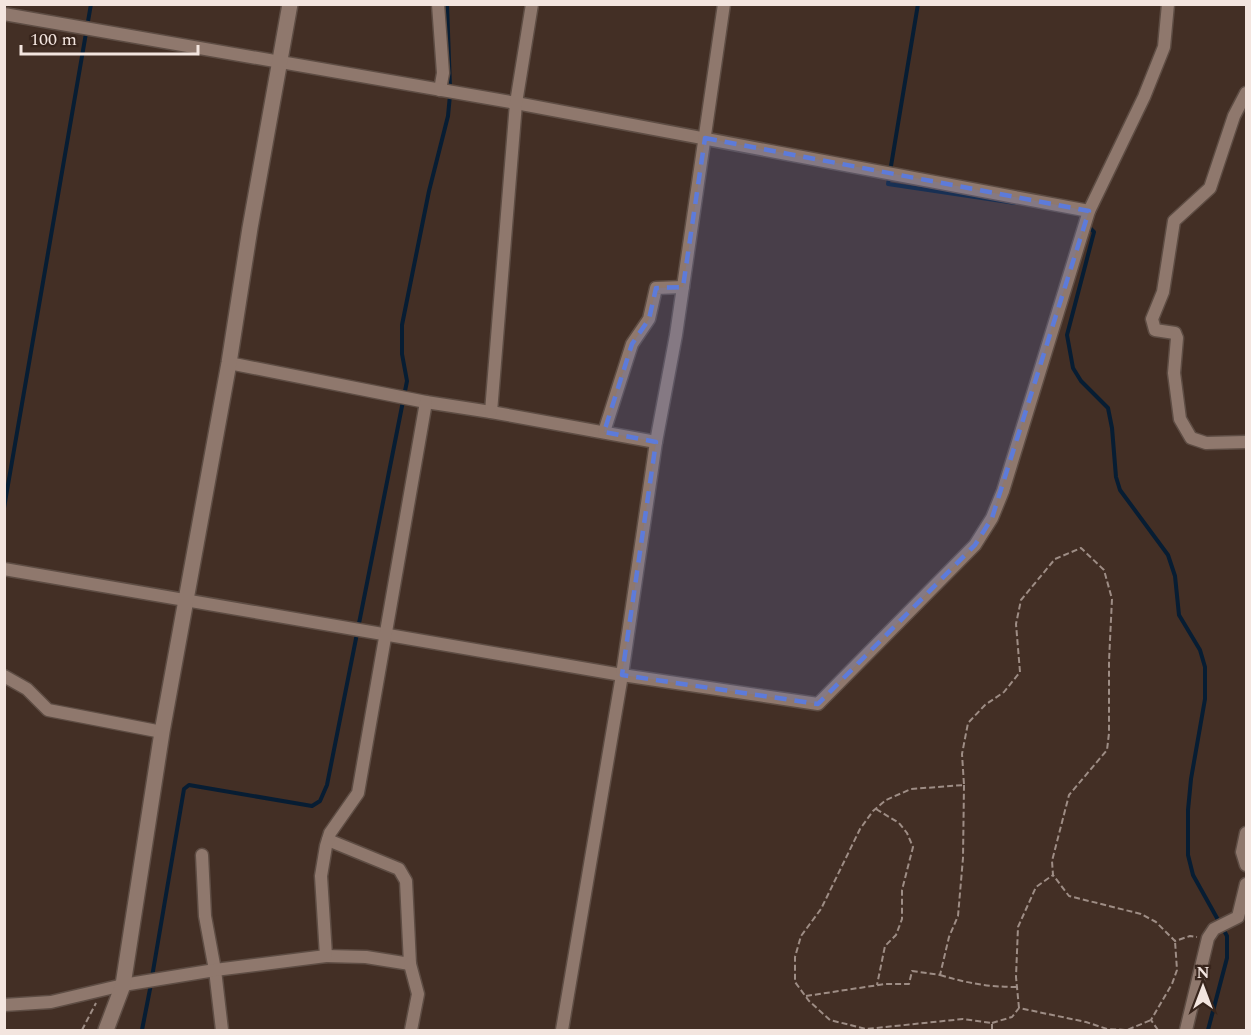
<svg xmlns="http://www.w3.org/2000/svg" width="1251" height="1035" viewBox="0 0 1251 1035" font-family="Spectral,serif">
<rect width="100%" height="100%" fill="#432f25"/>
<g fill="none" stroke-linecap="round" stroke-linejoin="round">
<g stroke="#071d33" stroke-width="4">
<polyline points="447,4 450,88"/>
<polyline points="918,4 888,184 1015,203"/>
<polyline points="1088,226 1094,232 1067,335 1073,368 1081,381 1108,408 1112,428 1116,477 1120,490 1168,555 1175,576 1179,615 1200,650 1205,667 1205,699 1191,779 1188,810 1188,855 1193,875 1227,936 1227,958 1208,1030"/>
<polyline points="4,508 91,4"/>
<polyline points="152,977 184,789 189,785 312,806 320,801 327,785 407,381 402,354 402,325 429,191 448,116 450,95"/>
<polyline points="142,1030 151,984"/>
</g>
<g stroke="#5e4d44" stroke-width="15">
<g id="street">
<polyline points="438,4 443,73 440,90"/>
<polyline points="4,14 516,103 1089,211"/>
<polyline points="1246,93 1234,116 1210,188 1174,221 1163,292 1152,319 1155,330 1175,333 1177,338 1174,373 1180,419 1191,438 1206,443 1246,442"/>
<polyline points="229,363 426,402 491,412 656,442"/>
<polyline points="491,412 516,103 532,4"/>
<polyline points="604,432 632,344 649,319 656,288 683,287"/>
<polyline points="4,569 622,675 818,704 975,545 992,518 1003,491 1089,211 1144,97 1164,47 1168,4"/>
<polyline points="4,676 27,689 48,710 162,732"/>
<polyline points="1246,833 1242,852 1246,865"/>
<polyline points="202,855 205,916 215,970 222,1030"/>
<polyline points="326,956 366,957 410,964 406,881 399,869 328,840"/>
<polyline points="410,964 418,994 411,1030"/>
<polyline points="4,1005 51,1002 123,985 215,970 326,956 321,876 326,846 330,833 358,793 426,402"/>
<polyline points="562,1030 622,675 656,442 676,335 724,4"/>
<polyline points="1186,1030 1208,938 1214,929 1238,917 1246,884"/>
</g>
</g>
<g stroke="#5e4d44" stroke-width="18">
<polyline id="secondary" points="106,1030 123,985 162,732 229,363 250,228 290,4"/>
</g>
<g stroke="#9e8d85" stroke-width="2" stroke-dasharray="6 3" stroke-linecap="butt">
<polyline points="876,809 899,823 907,833 913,847 902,890 902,919 896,935 885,946 877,985"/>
<path d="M940,975c26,8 49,12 76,12"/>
<polyline points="806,996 885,984 909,984 912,971 940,975 949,937 958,916 963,858 964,785"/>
<polyline points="1019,1008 1016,977 1018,927 1036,887 1053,875"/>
<polyline points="992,1023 1012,1017 1019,1008 1086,1022 1107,1029 1127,1030 1151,1020"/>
<polyline points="82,1030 96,1003"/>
<polyline points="992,1030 992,1023 963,1019 866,1029 830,1020 809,1001 795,982 795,957 801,936 821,909 860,829 873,811 886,800 911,789 964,785 962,754 968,723 985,705 1004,692 1020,672 1016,624 1021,600 1055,559 1081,548 1104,570 1112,599 1109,661 1109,733 1107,750 1069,795 1052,861 1053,875 1069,896 1141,914 1156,922 1175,941 1190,936 1197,937"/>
<polyline points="1158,1030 1151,1020 1172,984 1177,970 1175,941"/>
</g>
<use href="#street" stroke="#8f786d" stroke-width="12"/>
<use href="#secondary" stroke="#8f786d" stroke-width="15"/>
</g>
<path fill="#5d7bda" fill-opacity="0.2" stroke="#5d7bda" stroke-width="4.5" stroke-dasharray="12 8" stroke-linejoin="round" d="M705,138l384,73 -97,307 -17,27 -157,159 -196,-29 34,-233 -52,-10 28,-88 17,-25 7,-31 27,-1z"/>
<rect width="1251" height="1035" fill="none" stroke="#f3e5df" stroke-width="12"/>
<g transform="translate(1203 987)" stroke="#38251c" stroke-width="4.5" paint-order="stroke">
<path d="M0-4.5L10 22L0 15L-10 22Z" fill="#f3e5df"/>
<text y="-9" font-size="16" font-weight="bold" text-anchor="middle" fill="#f3e5df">N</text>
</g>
<path d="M21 45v9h177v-9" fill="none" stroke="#f3e5df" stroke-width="3"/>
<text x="30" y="45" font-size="18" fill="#f3e5df" stroke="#38251c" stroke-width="4.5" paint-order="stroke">100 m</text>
</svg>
